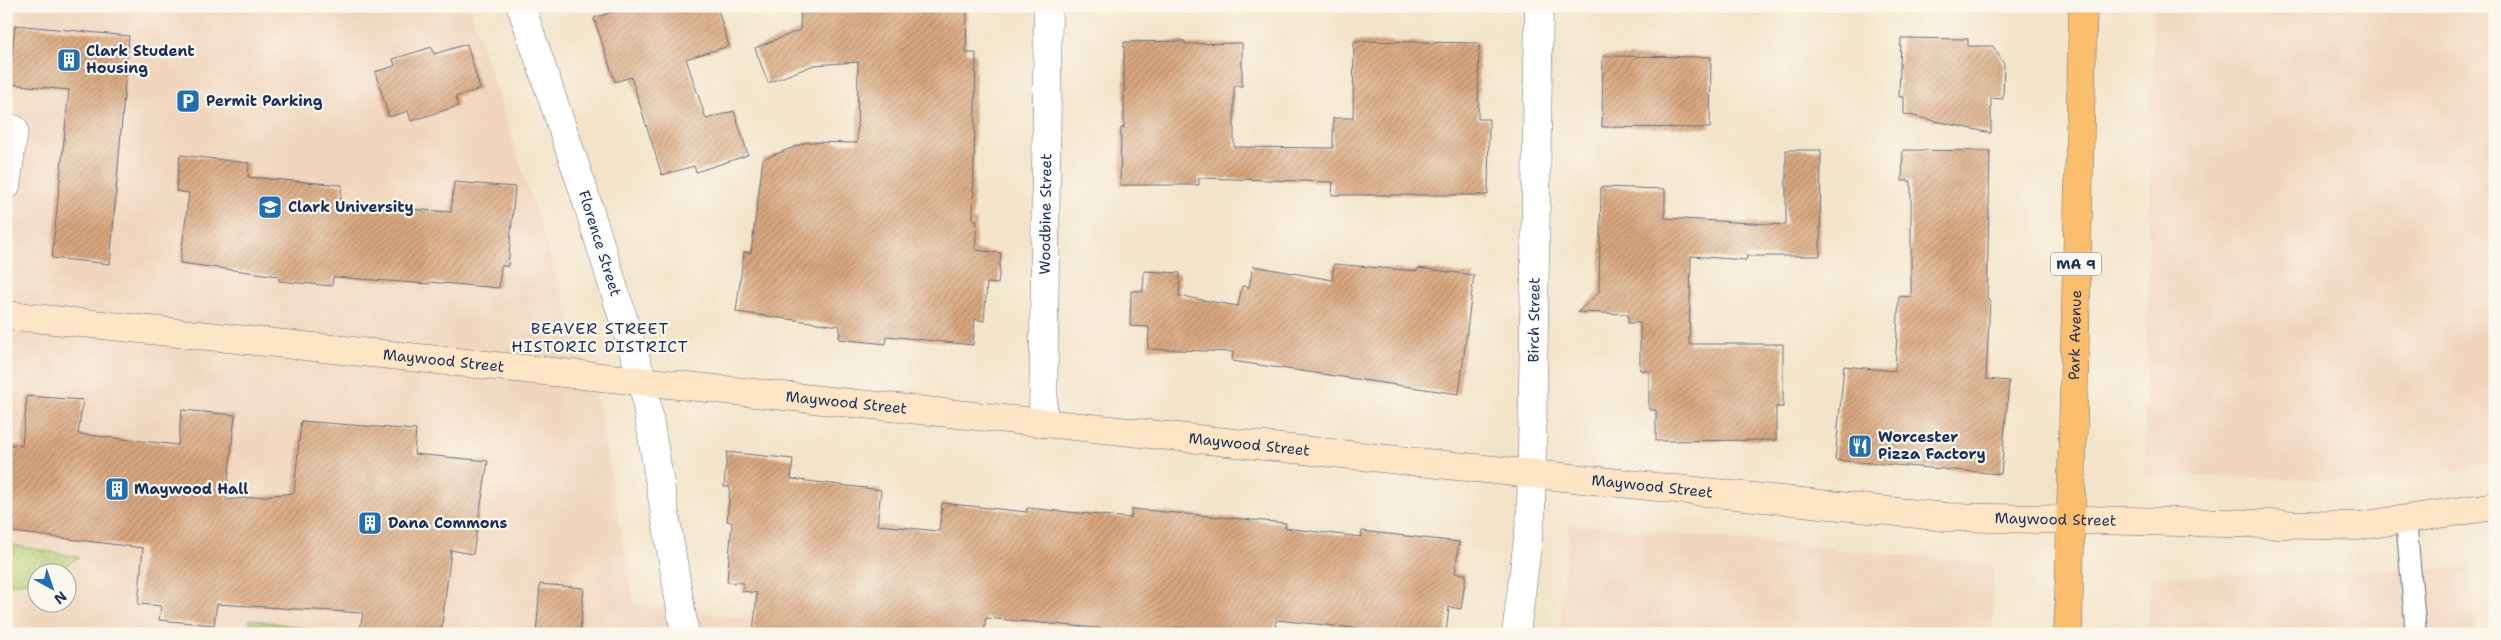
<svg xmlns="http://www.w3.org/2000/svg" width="2501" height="640" viewBox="0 0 2501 640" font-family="'Shantell Sans',sans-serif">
<defs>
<pattern id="grass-dots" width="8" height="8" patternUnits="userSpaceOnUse" patternTransform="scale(1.25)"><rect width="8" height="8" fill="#b5cd72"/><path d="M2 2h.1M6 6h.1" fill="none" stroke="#9bb065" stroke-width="1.8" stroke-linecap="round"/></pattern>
<pattern id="building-hatch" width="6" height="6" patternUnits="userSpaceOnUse" patternTransform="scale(1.25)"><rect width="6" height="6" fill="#d9a77e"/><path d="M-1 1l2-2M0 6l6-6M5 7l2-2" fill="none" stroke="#af886a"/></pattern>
</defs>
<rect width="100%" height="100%" fill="#fbf7ec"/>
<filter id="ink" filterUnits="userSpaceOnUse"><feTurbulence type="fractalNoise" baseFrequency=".02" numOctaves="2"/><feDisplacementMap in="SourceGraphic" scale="10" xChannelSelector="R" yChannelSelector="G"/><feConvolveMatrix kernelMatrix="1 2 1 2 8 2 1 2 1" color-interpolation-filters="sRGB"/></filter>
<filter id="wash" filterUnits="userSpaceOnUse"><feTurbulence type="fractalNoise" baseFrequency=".0096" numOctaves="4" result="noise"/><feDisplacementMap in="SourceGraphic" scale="20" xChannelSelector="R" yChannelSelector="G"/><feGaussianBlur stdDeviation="1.12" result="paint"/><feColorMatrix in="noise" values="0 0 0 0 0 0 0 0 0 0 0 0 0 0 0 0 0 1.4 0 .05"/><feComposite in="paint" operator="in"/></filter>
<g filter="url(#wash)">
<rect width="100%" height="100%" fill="#f3e4c9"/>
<g fill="#f1d5bd" fill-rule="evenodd">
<path d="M6,6h463l130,401 35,198 254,29h-882zM38,572h30v30h-30z"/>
<polygon points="2154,6 2495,6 2495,463 2375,482 2144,474"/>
<polygon points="1569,524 1993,564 1993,634 1559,634"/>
<polygon points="2470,568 2476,634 2149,634 2150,577"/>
</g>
<g fill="url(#grass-dots)" stroke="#687e68">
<polygon points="6,544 79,557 55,572 38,572 37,580 6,585"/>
<polygon points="250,619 305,628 306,634 248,634"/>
</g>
<g id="blocks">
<g fill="url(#building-hatch)">
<polygon points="630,6 717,6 729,46 686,59 706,119 734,111 748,155 696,172 694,166 662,175 631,77 615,82 594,18"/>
<polygon points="801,6 967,6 966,53 976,53 973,220 977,220 975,250 1001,253 998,284 987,283 984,321 975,319 973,345 887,336 886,344 839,339 840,326 736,312 744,252 751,253 763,159 807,142 857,143 858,62 814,65 768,83 755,48 800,30"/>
<polygon points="15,25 129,36 110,264 52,258 69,90 9,84"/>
<polygon points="1901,38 1968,39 1968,46 1993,46 2004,64 2003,99 1991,98 1991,133 1904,114 1904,97 1899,97"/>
<polygon points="1185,41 1185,44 1242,43 1242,86 1234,86 1234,147 1333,148 1333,118 1353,118 1354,41 1479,43 1478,119 1489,119 1488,195 1332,195 1333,182 1199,178 1199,185 1120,185 1121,128 1124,128 1124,42"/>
<polygon points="467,44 480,89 456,97 458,106 411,121 408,111 389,117 375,72 395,66 393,59 432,47 434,54"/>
<polygon points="1603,56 1711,57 1710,128 1602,127"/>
<polygon points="1786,150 1821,150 1820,256 1747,256 1746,260 1691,256 1689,344 1783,344 1783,407 1776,407 1776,440 1656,441 1656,410 1649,410 1649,371 1640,370 1640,323 1628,323 1628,314 1578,312 1599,292 1601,187 1665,189 1665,218 1786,225"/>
<polygon points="1903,150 1990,151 1987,300 1990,300 1986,379 2009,381 2001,474 1835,460 1844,366 1895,371 1899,296 1911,297 1911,181 1902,181"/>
<polygon points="180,155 249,163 248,177 342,185 340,204 451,212 454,182 515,187 508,266 501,266 499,288 430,282 429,284 333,277 332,286 279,281 279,276 180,263 189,193 176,191"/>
<polygon points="1334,264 1417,271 1418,268 1474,275 1459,394 1232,361 1233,352 1148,349 1149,327 1130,326 1131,291 1143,291 1144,271 1180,273 1179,296 1238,306 1242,286 1249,287 1253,266 1332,280"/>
<polygon points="27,396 83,400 78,434 178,445 182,410 235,415 226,500 294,493 301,421 416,430 414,454 488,461 473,554 451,550 441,634 359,634 363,613 217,604 214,625 159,620 161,606 138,604 143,548 13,532 15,517 6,516 6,444 22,446"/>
<polygon points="727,452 793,459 791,479 881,490 877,525 939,531 942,503 1027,512 1027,508 1131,518 1132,509 1286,523 1285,528 1361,537 1362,531 1459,542 1455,573 1466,574 1461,609 1449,607 1446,634 1414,634 1276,620 1275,634 1243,634 1176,627 1175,634 1118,634 1118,630 986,618 984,634 753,634 757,593 742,591 743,583 727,582 732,522 727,521 730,487 724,487"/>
<polygon points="540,584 584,588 580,634 536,634"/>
</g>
</g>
</g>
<g filter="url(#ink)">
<use href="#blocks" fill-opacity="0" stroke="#676e83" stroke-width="1"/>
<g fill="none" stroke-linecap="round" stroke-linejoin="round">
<g stroke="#676e83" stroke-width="22">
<polyline id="lane" points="2406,519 2416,634"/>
</g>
<g stroke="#676e83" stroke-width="29">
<g id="street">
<path id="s1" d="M521,6l60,177 62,199 42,252"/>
<polyline points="6,186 14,129"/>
<path id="s2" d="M1043,423l5,-417"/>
<path id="s3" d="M1516,634l15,-120 8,-508"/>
</g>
</g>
<g stroke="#676e83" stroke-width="29">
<g id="secondary">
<path id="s4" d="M6,315l1940,202 412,9 137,-20"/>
</g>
</g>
<g stroke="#676e83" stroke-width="29">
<g id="highway">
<path id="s5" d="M2068,634l15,-628"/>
</g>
</g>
<use href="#lane" stroke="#fff" stroke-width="20"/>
<use href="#street" stroke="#fff" stroke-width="28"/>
<use href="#secondary" stroke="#fde5c5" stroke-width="28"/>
<use href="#highway" stroke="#fabe6d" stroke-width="28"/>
</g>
</g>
<defs>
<g id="building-square" transform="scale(1.25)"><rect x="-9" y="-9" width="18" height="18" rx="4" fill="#1f6fb2" stroke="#fbf7ec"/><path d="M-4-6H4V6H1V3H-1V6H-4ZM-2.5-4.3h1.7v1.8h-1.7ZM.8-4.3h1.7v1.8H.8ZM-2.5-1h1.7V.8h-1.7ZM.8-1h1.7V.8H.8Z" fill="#fff"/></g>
<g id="parking-square" transform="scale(1.25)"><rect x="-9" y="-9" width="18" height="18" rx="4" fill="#1f6fb2" stroke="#fbf7ec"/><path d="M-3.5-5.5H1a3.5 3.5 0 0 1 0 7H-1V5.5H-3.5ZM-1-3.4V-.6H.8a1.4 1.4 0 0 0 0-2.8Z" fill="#fff"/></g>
<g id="university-square" transform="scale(1.25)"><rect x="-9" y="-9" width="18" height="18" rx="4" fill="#1f6fb2" stroke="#fbf7ec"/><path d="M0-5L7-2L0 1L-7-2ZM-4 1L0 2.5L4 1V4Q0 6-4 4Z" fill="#fff"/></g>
<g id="restaurant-square" transform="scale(1.25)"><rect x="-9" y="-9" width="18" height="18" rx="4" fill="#1f6fb2" stroke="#fbf7ec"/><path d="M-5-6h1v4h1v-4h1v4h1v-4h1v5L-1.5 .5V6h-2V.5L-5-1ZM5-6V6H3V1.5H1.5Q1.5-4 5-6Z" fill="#fff"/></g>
</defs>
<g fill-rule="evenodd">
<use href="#building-square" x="69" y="60"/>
<use href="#parking-square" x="188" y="101"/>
<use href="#university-square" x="270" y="207"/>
<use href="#restaurant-square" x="1860" y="446"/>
<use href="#building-square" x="117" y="489"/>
<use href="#building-square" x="370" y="523"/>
</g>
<g text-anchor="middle" stroke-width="4.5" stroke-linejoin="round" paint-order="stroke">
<rect fill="#fbf7ec" stroke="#5e6b89" stroke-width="1" x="2051" y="252.5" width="50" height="23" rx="4"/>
<g font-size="14" font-weight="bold" fill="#1b2f5e">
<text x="2076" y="269">MA 9</text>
</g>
<g font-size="15" font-weight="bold" fill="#1b2f5e" stroke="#fbf7ec" text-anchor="start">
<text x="86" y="56">Clark Student<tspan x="86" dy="17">Housing</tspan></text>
<text x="206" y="106">Permit Parking</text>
<text x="288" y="212">Clark University</text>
<text x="1878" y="442">Worcester<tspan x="1878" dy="17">Pizza Factory</tspan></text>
<text x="134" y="494">Maywood Hall</text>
<text x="388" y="528">Dana Commons</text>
</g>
<g font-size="15" fill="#1b2f5e" stroke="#fbf7ec">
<text dy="5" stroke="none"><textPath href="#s2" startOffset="209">Woodbine Street</textPath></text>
<text dy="5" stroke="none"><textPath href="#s1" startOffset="250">Florence Street</textPath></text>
<text dy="5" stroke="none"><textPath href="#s3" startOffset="315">Birch Street</textPath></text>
<text dy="5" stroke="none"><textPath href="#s5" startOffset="299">Park Avenue</textPath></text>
<text dy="5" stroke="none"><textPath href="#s4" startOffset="440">Maywood Street</textPath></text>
<text dy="5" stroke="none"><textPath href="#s4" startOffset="845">Maywood Street</textPath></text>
<text dy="5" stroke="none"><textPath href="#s4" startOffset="1250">Maywood Street</textPath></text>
<text dy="5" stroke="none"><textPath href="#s4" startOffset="1655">Maywood Street</textPath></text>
<text dy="5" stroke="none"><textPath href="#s4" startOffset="2060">Maywood Street</textPath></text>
</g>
<g font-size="16" letter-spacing="1" fill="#1b2f5e" stroke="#fbf7ec">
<text x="600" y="334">BEAVER STREET<tspan x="600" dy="18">HISTORIC DISTRICT</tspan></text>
</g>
</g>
<rect width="2501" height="640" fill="none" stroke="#fbf7ec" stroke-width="25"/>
<g transform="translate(52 588) rotate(140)"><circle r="24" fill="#fbf7ec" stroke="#a1a7b3"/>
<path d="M0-4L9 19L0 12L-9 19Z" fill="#1f6fb2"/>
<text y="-8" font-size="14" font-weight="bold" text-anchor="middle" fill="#1b2f5e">N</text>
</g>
</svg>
